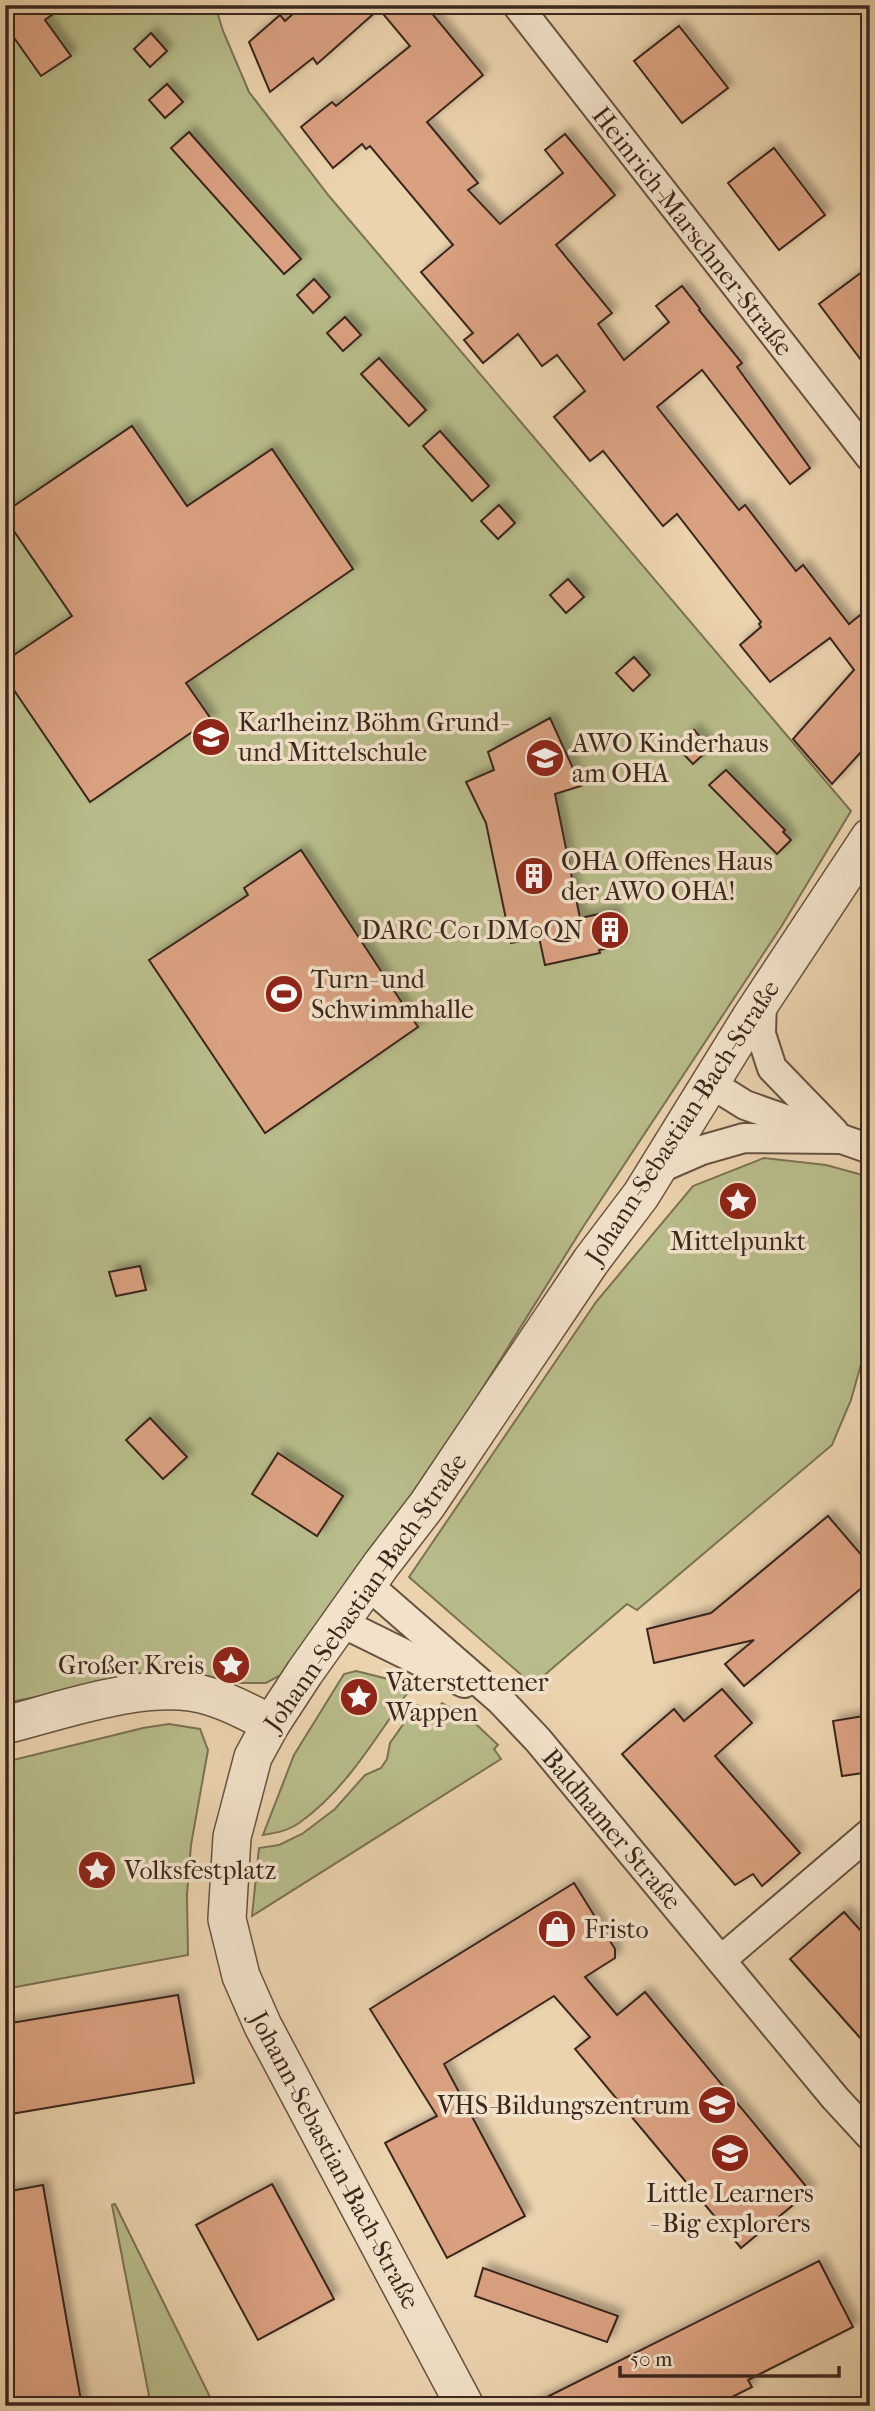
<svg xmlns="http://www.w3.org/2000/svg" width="875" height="2411" viewBox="0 0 875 2411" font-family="'IM FELL French Canon',serif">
<defs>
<filter id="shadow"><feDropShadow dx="6" dy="-6" stdDeviation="3.5" flood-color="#0004"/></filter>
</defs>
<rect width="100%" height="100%" fill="#ebd3ae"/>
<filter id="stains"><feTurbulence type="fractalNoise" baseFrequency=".00286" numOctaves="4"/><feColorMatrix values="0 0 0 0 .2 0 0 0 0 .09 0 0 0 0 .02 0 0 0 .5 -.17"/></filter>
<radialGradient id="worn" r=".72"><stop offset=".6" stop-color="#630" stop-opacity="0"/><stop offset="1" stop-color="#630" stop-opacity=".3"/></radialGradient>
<g fill="#b8bc8a" stroke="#7a7254" stroke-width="2">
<polygon points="5,5 215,5 223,31 249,92 329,196 851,811 781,927 583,1227 399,1522 292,1669 266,1683 230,1683 191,1672 156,1669 113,1682 5,1703"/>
<polygon points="764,1158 826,1165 870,1177 870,1332 851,1400 832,1445 637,1610 627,1604 533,1685 409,1577 596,1302 693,1186"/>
<path d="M356,1671l36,9 16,12c-32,45 -63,99 -109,131 -11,8 -24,10 -36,12l31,-80 50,-81z"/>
<polygon points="442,1703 476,1724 498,1745 494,1749 501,1759 252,1916 259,1848 279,1845 302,1834 335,1809 365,1775 381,1768 387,1759 390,1743 417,1705 434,1714"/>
<polygon points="169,1724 200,1729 208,1750 191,1845 187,1895 188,1955 5,1989 5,1762 143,1728"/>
<polygon points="115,2204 214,2405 213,2406 151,2406 112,2205"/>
</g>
<g fill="#daa181" stroke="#3b271d" stroke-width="2" filter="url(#shadow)">
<polygon points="22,5 65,5 45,20 71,56 41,76 5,25 5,17"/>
<polygon points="303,5 425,5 483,75 427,122 478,183 468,190 500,224 563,173 545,150 565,134 615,195 556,245 612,313 598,324 624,360 669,322 656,306 682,286 700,309 699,310 742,363 737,367 810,468 790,484 702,370 657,407 739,510 745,505 796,571 803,565 849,624 870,607 870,742 832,784 793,739 854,670 830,638 770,682 740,645 761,627 759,624 761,622 677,514 663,526 603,451 590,461 554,417 585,391 557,355 542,366 518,334 483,363 464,340 473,333 421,272 453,245 370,146 366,149 362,144 333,168 301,127 332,102 336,106 410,46 379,9 317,64 313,58 270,92 249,42 280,15 285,21"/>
<polygon points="679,26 728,88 682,123 634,61"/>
<polygon points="151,33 167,51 150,67 134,49"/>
<polygon points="167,84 183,102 165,118 149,100"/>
<polygon points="189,132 301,259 284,274 171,148"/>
<polygon points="774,148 825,215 779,250 728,183"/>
<polygon points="870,266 870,372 819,304"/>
<polygon points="314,279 330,297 313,313 297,295"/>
<polygon points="345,317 361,335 343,351 327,333"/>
<polygon points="379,358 426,410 409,426 361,374"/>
<polygon points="132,426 187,506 272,449 353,569 186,683 211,719 90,802 5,677 5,661 72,616 5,518 5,512"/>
<polygon points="440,431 489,486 472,501 423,446"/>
<polygon points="499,505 515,523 498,539 481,521"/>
<polygon points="568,579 584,597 566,613 550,595"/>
<polygon points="634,657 650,675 633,691 616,673"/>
<polygon points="550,718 581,786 555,794 580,918 614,911 621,946 599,950 600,953 545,965 539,937 511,943 486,823 466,782 494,770 488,752"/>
<polygon points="694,730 710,748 693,764 676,746"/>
<polygon points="726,770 785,830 783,832 791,840 777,854 709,785"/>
<polygon points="301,850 418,1027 265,1133 149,960 248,895 244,888"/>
<polygon points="140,1266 146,1290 116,1296 109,1272"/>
<polygon points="150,1418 187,1457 163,1479 126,1440"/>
<polygon points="278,1453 343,1496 317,1536 252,1494"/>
<polygon points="828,1516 870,1565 870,1581 744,1686 725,1664 754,1640 654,1663 647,1629 711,1613"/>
<polygon points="722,1689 752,1723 715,1756 800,1853 762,1886 753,1874 735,1885 622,1754 674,1709 684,1721"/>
<polygon points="870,1715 870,1772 842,1776 833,1721"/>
<polygon points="574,1883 615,1949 615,1958 585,1977 617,2015 645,1992 810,2191 741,2248 575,2049 590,2037 554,1996 444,2064 525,2216 447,2258 385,2143 437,2116 370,2009"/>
<polygon points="844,1912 870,1941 870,2049 790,1959"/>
<polygon points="178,1995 194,2083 5,2115 5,2024"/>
<polygon points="272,2184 334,2299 258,2340 196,2225"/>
<polygon points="43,2185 68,2328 82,2406 5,2406 5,2192"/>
<polygon points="819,2261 853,2327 748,2380 752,2387 714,2406 529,2406"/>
<polygon points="483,2268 618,2316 607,2342 475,2296"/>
</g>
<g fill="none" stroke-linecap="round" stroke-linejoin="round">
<g stroke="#675241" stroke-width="32">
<g id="minor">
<polyline points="517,5 870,457"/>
<polyline points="762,999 761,1034 772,1068 834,1132"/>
<polyline points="710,1083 745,1105 870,1149"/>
<polyline points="656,1170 702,1150 744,1138 841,1139"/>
<polyline points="367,1584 501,1701 538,1740 835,2098 870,2136"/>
<polyline points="340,1622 464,1683"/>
<polyline points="721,1960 870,1833"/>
</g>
</g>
<g stroke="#675241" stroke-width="40">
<g id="tertiary">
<path d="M5,1725c60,-15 147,-48 207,-28 20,6 40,17 59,27"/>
<polyline points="465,2406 263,2026 241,1976 227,1919 232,1837 253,1757 271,1724 305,1672 381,1565 427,1505 591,1261 641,1195 751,1017 870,837"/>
</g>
</g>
<use href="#minor" stroke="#f2e2ca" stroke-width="28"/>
<use href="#tertiary" stroke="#f2e2ca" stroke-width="37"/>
</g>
<defs>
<g id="school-disc" transform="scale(2.0125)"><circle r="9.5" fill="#8f2418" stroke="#f2e2ca"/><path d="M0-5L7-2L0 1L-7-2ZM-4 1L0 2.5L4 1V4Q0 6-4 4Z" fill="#fff"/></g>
<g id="building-disc" transform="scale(2.0125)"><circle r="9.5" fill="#8f2418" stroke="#f2e2ca"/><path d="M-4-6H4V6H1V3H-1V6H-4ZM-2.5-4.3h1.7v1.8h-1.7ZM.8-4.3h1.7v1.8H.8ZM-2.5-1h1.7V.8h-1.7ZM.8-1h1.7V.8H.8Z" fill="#fff"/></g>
<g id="stadium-disc" transform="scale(2.0125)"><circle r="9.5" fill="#8f2418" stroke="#f2e2ca"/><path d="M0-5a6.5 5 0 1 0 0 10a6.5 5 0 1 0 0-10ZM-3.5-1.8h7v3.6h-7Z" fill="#fff"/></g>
<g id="sight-disc" transform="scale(2.0125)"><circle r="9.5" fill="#8f2418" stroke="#f2e2ca"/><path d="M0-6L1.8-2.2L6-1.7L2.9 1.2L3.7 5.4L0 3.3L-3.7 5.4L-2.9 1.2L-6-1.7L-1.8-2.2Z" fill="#fff"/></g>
<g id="shop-disc" transform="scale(2.0125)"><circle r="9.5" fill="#8f2418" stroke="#f2e2ca"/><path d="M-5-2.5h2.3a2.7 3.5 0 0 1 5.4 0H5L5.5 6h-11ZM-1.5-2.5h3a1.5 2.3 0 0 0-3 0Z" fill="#fff"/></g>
</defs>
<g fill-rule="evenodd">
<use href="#school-disc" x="211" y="737"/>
<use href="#school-disc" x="545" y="758"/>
<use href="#building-disc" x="534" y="876"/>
<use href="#building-disc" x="610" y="930"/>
<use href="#stadium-disc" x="284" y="994"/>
<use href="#sight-disc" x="738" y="1201"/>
<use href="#sight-disc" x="231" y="1665"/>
<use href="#sight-disc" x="359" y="1697"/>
<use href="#sight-disc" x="97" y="1870"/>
<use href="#shop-disc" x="557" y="1929"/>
<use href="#school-disc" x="717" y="2105"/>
<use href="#school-disc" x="730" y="2153"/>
</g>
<g text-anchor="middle" stroke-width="7" stroke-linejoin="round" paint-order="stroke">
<g font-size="26" fill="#3b271d" stroke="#f2e2ca">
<text transform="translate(693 231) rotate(52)" y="9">Heinrich-Marschner-Straße</text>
<text transform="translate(682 1122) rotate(-57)" y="9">Johann-Sebastian-Bach-Straße</text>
<text transform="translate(365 1592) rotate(-55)" y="9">Johann-Sebastian-Bach-Straße</text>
<text transform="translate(612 1829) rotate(50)" y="9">Baldhamer Straße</text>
<text transform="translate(335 2160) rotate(62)" y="9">Johann-Sebastian-Bach-Straße</text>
</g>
<g font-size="26" fill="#3b271d" stroke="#f2e2ca" text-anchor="start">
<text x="238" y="731">Karlheinz Böhm Grund-<tspan x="238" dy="30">und Mittelschule</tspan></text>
<text x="572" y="752">AWO Kinderhaus<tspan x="572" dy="30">am OHA</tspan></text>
<text x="561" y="870">OHA Offenes Haus<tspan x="561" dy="30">der AWO OHA!</tspan></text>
<text x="583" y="939" text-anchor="end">DARC-C01 DM0QN</text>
<text x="311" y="988">Turn- und<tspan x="311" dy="30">Schwimmhalle</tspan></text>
<text x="738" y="1250" text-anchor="middle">Mittelpunkt</text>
<text x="204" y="1674" text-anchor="end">Großer Kreis</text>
<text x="386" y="1691">Vaterstettener<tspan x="386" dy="30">Wappen</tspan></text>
<text x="124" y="1879">Volksfestplatz</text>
<text x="584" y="1938">Fristo</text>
<text x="690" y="2114" text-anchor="end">VHS-Bildungszentrum</text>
<text x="730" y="2202" text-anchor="middle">Little Learners<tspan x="730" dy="30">- Big explorers</tspan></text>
</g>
</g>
<rect width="875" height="2411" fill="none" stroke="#ebd3ae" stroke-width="28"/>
<rect x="7" y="7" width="861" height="2397" fill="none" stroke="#3b271d" stroke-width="3.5"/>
<rect x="14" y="14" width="847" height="2383" fill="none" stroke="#3b271d" stroke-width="2"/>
<path d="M620 2366v10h219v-10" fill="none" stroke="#3b271d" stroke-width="3.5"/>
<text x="630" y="2366" font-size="21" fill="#3b271d" stroke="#f2e2ca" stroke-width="5" paint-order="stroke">50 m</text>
<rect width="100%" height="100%" filter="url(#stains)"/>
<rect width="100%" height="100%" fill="url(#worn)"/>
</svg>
